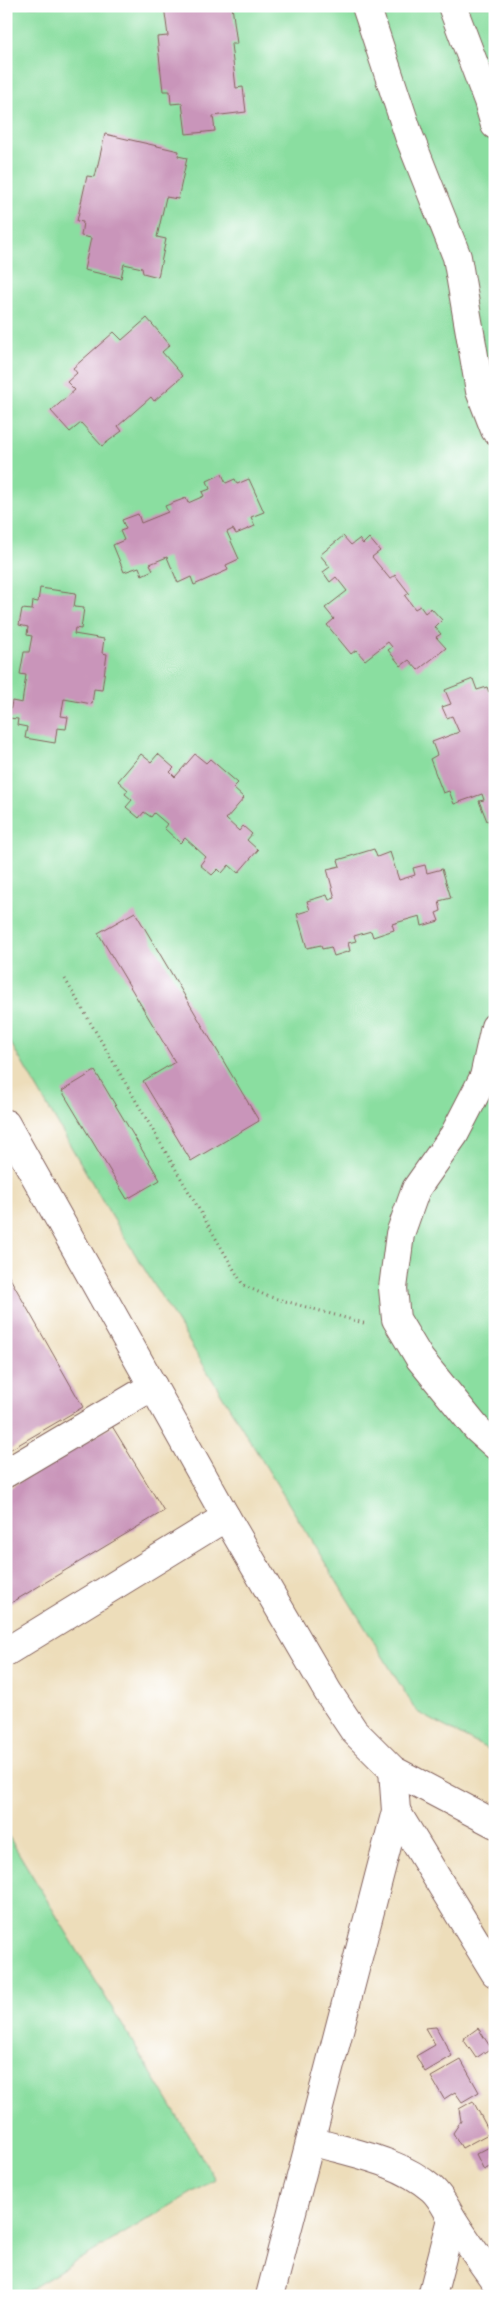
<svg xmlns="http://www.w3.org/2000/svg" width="501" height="2302" viewBox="0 0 501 2302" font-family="'Patrick Hand',sans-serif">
<rect width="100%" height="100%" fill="#fff"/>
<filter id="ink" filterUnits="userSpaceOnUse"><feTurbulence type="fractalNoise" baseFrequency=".02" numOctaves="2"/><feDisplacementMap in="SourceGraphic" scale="10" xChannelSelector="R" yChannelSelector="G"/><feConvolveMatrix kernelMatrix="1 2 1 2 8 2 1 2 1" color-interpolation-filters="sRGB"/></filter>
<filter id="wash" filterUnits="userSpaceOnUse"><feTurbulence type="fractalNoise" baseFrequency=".0096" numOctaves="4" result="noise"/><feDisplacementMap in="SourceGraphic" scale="20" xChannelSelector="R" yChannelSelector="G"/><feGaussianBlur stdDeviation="1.12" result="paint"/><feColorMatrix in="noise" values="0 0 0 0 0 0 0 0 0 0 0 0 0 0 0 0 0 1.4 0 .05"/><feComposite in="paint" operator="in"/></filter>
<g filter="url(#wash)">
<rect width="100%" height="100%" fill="#edddba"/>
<g fill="#8adea0" stroke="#6a7e66">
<polygon points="6,6 495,6 495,1753 417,1712 108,1210 6,1035"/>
<polygon points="6,1832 215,2179 19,2296 6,2296"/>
</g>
<g id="blocks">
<g fill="#c995ba">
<polygon points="164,6 201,6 201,9 232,6 237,44 231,44 236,88 243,87 246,112 213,116 215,131 186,134 182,103 171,104 170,91 163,91 157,37 168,36"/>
<polygon points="105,134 179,151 178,156 187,158 178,199 166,197 157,237 166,239 158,277 143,273 142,268 124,264 121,278 84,270 91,238 81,236 83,222 77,221 87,176 95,177"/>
<polygon points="147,318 170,345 162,352 183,376 154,401 151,397 118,426 122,431 102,446 81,423 70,432 51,411 75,390 67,382 77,373 73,368 114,332 122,340"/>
<polygon points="6,363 10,374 6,375"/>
<polygon points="6,394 11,407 6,408"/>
<polygon points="222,474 226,483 235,479 237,484 249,479 264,512 251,517 255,526 236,534 233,529 227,532 239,559 226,565 228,570 194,585 191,577 178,583 167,557 150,564 153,570 142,575 139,567 124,572 113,545 124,540 120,531 126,529 122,520 138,514 141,523 168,512 165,506 186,498 188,503 204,496 202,492 210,489 207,481"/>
<polygon points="343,536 351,545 359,539 363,544 369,538 380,551 372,557 390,579 395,575 409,593 405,596 415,609 420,606 425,613 431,608 442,620 435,627 441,634 436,637 446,648 418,670 409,660 401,666 388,650 392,647 388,642 365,660 356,650 351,654 327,625 334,619 325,608 347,591 336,577 330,582 323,572 330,567 320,555"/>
<polygon points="40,588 76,593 74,607 84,608 81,629 75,628 74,634 104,639 102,653 107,654 102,690 94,689 92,704 64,699 61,716 68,717 66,729 57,728 55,743 25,738 27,727 17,725 18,719 9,718 12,701 22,703 26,675 20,674 24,652 29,652 32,636 27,635 28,627 19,625 22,609 32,610 33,601 38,602"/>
<polygon points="473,679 477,690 487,687 489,692 495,690 495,818 487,821 479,801 484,800 482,794 454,804 449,791 443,793 430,759 437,755 432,742 459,732 452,716 447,718 442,707 451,704 445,690"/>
<polygon points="141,754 151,762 158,754 174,768 170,772 175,777 195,754 206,763 210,759 238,783 233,788 244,798 226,819 239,831 243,826 252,834 247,840 258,850 238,873 229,865 222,873 218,869 212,875 200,865 206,857 185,838 180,843 164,828 167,824 154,813 151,817 144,812 139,818 126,807 132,800 125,794 128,790 118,781"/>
<polygon points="374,849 377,857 390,852 399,880 415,875 413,868 425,865 427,873 442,869 451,898 439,901 441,911 436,913 439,921 422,926 420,916 392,924 394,930 373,937 371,931 354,936 356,941 348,943 350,951 334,956 331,947 322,949 321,945 307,948 297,914 310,910 307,901 327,895 329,900 335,898 327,869 340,866 338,860"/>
<polygon points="135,912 259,1121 191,1161 143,1081 175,1062 98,933"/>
<polygon points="95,1071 160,1180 127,1199 62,1091"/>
<polygon points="6,1271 83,1407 6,1452"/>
<polygon points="112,1426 164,1511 6,1606 6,1490"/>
<polygon points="436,2027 452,2056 425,2072 416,2056 435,2045 425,2028"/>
<polygon points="478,2028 491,2048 476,2058 463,2039"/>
<polygon points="461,2060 479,2092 462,2102 455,2092 444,2099 431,2077"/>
<polygon points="473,2101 490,2133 462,2148 453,2133 461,2121 459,2109"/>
<polygon points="495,2144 495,2164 484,2170 476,2154"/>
</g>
</g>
</g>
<g filter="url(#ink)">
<use href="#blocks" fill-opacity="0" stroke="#83625d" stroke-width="1"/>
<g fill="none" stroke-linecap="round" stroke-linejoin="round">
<g stroke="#83625d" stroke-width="30">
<g id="minor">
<polyline points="366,6 409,136 457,257 480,391 495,430"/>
<polyline points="452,6 488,101 495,125"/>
<polyline points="495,1027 484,1077 454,1135 416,1189 400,1234 393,1288 396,1319 420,1359 477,1429 495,1445"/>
<polyline points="6,1124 226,1517 328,1692 354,1731 393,1770 495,1824"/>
<polyline points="6,1473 153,1386"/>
<polyline points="6,1652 226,1517"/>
<polyline points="396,1811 495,1973"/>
<path d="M311,2141c40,12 88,19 121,48 10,9 14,20 21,31 13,21 28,41 42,61"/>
<polyline points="270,2296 396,1811 393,1770"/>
<polyline points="432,2296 452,2219"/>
</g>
</g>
<polyline stroke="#83625d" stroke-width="3" stroke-dasharray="1 4" stroke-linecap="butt" points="65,979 243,1285 267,1296 367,1324"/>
<use href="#minor" stroke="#fff" stroke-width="28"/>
</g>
</g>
<rect width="501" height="2302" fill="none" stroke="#fff" stroke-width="25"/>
</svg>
